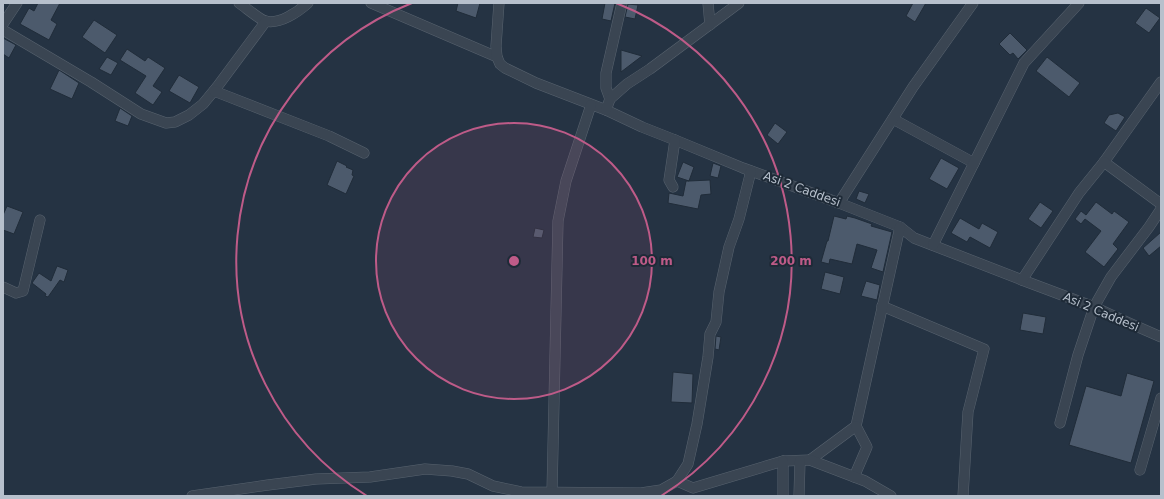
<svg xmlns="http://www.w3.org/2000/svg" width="1164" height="499" viewBox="0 0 1164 499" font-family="'DejaVu Sans',sans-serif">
<rect width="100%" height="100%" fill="#253343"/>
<g fill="#4c5a6c" stroke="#202c39">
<polygon points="38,3 60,3 51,20 57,24 49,40 20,24 29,8 34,11"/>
<polygon points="458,3 480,3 476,18 456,11"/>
<polygon points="605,3 615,3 611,21 602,19"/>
<polygon points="913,3 926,3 915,22 906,16"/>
<polygon points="628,4 638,5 635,19 625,17"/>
<polygon points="1146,8 1160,18 1149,33 1135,23"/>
<polygon points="94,20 117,35 105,53 82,37"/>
<polygon points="1010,33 1027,50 1018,59 1013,53 1010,55 999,44"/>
<polygon points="3,38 16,45 9,58 3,54"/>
<polygon points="127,49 145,61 148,57 165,68 153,86 162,92 153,105 135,93 146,76 120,60"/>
<polygon points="621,50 642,56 621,72"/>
<polygon points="107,57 118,63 111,75 99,69"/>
<polygon points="1047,57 1080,83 1069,97 1036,71"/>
<polygon points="59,70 79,83 72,99 50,89"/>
<polygon points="179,75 199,87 190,103 169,91"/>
<polygon points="120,108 132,116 128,126 115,121"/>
<polygon points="1118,113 1125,117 1116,131 1104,123 1109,115"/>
<polygon points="775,123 787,132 778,144 767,135"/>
<polygon points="941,158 959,168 947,189 929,179"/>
<polygon points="337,161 347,166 346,167 353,170 352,175 354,176 346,194 327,185"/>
<polygon points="683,162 694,167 689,181 710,180 711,194 701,195 698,209 668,203 669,193 683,196 686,181 689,181 677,177"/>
<polygon points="713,163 721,166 718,178 710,176"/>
<polygon points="859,191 869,194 865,203 856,199"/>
<polygon points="1040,202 1053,211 1041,228 1028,219"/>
<polygon points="1096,202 1112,214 1114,211 1129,222 1113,244 1118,249 1104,267 1085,252 1101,231 1085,219 1081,224 1075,219 1081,211 1086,215"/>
<polygon points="7,206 23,212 14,234 3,230 3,215"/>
<polygon points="834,216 846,219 847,216 855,218 872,224 871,226 892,232 883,272 871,268 877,250 857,244 852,264 830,259 829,264 821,262 827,241 828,241"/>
<polygon points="960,218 979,229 982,223 998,232 990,248 970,237 967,242 951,233"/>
<polygon points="535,228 544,230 542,238 533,237"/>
<polygon points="1161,232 1161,246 1149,256 1143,248"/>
<polygon points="57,266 68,270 64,282 60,280 48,297 45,296 46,294 32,283 39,273 51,281"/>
<polygon points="825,272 844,277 840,294 821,289"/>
<polygon points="866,281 880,285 877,300 861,296"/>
<polygon points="1023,313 1046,317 1043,334 1020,330"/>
<polygon points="716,336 721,337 719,350 715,349"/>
<polygon points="673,372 693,374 692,403 671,402"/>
<polygon points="1127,373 1154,381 1131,463 1069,445 1086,386 1121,396"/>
</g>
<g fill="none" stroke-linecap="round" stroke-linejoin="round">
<g stroke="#58636f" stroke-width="11">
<g id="minor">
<path d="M239,3c6,4 20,16 26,18 14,4 33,-9 43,-18"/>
<polyline points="371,3 497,57"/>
<polyline points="499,3 496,46 497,57 500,64 505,68 536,83 606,110 642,127 675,140 743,168 839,203 900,227 914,238 1022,280 1094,307 1129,323 1161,337"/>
<polyline points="708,3 710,25"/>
<polyline points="3,24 17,3"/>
<polyline points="3,30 91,82 141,114 166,123 175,122 189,115 203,104 217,87 266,21"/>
<polyline points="214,91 329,136 364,153"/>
<polyline points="610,99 606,88 606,73 622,3"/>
<polyline points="606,110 610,99 627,84 650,69 739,3"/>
<polyline points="893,119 974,163"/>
<polyline points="1104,162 1161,82"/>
<polyline points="673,187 669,180 675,140"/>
<polyline points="839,203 913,87 973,3"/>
<polyline points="933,245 1024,63 1079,3"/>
<polyline points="1022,280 1079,193 1104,162 1161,204"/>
<polyline points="3,287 16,293 23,291 40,220"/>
<polyline points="882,306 984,349 968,412 963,496"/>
<polyline points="1060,423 1078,355 1094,307 1111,277 1149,227 1161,209"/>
<polyline points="810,460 856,426 900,227"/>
<polyline points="1140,470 1161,398"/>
<polyline points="854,477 867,447 856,426"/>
<polyline points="677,481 693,488 783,461 810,460 865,481 891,496"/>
<polyline points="552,492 558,221 566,181 591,105"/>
<polyline points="192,496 268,485 316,479 370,477 425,469 452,471 468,474 493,486 521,492 641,493 661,490 677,481 688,464 697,424 708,357 710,334 716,322 719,292 729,247 739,219 751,171"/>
<polyline points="783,496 783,461"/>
<polyline points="799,496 800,461"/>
</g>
</g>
<use href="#minor" stroke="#3a4552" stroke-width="10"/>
</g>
<circle cx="514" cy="261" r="138" fill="#be5b88" fill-opacity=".12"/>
<g fill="none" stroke="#be5b88" stroke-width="2">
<circle cx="514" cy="261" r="138"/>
<path d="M367 496A277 277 0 0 1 412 3M616 3A277 277 0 0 1 661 496"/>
</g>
<g text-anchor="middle" stroke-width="4" stroke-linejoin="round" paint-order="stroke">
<g font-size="12" fill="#b7c0cc" stroke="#1e2a37">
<text transform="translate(802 189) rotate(20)" y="4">Asi 2 Caddesi</text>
<text transform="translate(1101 312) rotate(23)" y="4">Asi 2 Caddesi</text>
</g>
</g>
<circle cx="514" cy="261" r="6" fill="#be5b88" stroke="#1e2a37" stroke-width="2"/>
<g font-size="12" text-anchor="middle" font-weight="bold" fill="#be5b88" stroke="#1e2a37" stroke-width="4" stroke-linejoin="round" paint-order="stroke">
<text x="652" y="265">100 m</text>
<text x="791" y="265">200 m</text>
</g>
<rect width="1164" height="499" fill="none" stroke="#b7c0cc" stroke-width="8"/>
</svg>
